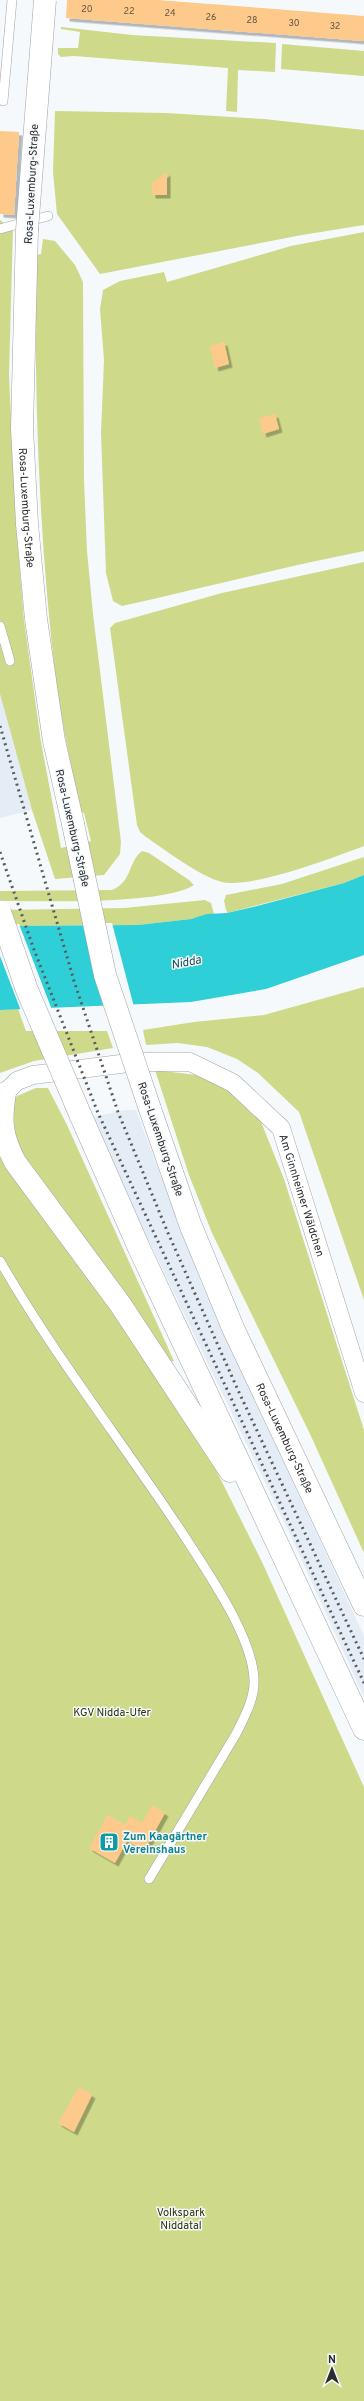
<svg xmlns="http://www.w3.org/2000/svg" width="364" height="2401" viewBox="0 0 364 2401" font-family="Overpass,sans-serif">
<defs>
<filter id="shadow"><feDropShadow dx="3.5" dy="3.5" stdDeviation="0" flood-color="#0004"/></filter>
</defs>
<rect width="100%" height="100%" fill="#f5f9fc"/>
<g fill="#e4edf6">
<polygon points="0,694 32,810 0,818"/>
<polygon points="125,1110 136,1110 203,1287 364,1636 364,1697 288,1530 124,1189 93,1117"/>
</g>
<g fill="#ced989">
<polygon points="61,27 132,35 276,43 275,72 238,70 237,112 226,111 228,68 74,56 61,57 58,54 58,48 78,48 80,32 61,29"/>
<polygon points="282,44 364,51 364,76 281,69"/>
<polygon points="55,111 166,113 264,119 364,130 364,225 302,235 100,274 57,214 53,172"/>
<path d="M0,220l6,5 7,2 -4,148 7,149 8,96 17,122 20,106 30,-7 -7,-28 -5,-1c-7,-44 -17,-87 -23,-131 -17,-142 -22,-283 -20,-426l5,-1 2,-15 12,2 20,24 8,17 1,198 3,71 6,63 28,228 -1,12 -16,21 -49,4 -23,-69 -32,-116z"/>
<path d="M364,232v319c-81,16 -161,37 -242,55l-9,-5 -7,-28 -5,-140 3,-73 -4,-51 3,-19 17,-9 44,-9 3,10 124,-36z"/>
<path d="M364,562v284c-29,11 -113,43 -142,36 -21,-5 -57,-32 -76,-45l-6,-5 -3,-7 -27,-197 5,-5 107,-30z"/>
<path d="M142,851l7,2 40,27 5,5c-29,20 -154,16 -194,16v-10l112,-1c21,-9 15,-27 30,-39z"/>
<polygon points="364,857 364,875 344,883 227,913 224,901 226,895 282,884"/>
<polygon points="205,900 211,903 214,914 191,919 138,925 0,926 0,910 124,908"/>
<polygon points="364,987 364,1300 299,1112 258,1073 237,1059 207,1047 178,1043 146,1045 143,1030 194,1022 264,1015"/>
<polygon points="18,1009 26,1031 107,1031 113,1048 34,1061 0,1073 0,1010"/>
<polygon points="155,1070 196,1075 220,1085 257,1112 284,1179 364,1430 364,1553 310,1434 212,1233 189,1175"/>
<polygon points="36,1088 48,1088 67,1125 174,1361 166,1362 16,1147 10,1105 17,1096"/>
<polygon points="0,1147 196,1430 262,1562 364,1787 364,2401 0,2401"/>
</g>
<polygon fill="#2ecfd6" points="364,875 364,955 266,989 191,1002 0,1010 0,926 138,925 191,919 207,914 227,913 257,906 344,883"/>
<g fill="#f5f9fc">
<polygon points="83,923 112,923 134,1007 104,1008"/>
<polygon points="0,924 19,924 52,1010 21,1011 0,956"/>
</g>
<g fill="#feca8b" filter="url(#shadow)">
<polygon points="67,0 158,0 364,16 364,41 66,18"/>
<polygon points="0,131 19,132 14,215 0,214"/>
<polygon points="167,172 167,195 152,195 152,183"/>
<polygon points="224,342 229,364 215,368 210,346"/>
<polygon points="275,414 279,429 263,434 259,418"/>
<polygon points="152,1805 165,1813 144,1851 127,1841 115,1863 89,1848 108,1815 125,1825 130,1816 142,1823"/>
<polygon points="79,2087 92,2095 74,2132 58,2123"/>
</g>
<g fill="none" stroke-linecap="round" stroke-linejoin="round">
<g stroke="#a1a5a8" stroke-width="10">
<g id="lane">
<polyline points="3,101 12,0"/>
<polyline points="0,229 48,216"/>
<polyline points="0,626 10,661"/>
<path d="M0,1261c55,96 124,183 185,276 23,36 68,100 69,143 1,18 -10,38 -18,54l-87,145"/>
</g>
</g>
<g stroke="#a1a5a8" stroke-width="19">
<g id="street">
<path id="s1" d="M5,1093l12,-12 16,-6 103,-13h54l43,21 48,45 83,265"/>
</g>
</g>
<g stroke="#a1a5a8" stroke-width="23">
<g id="highway">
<path id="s2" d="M27,230l-5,198 5,96 9,95 18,122 19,83"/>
<path d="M5,1093c-5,29 -3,44 10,69l105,142 110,167"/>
<path id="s3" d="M150,1109l40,115 43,104 131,277"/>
<polyline points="80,1114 139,1248 364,1729"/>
</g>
</g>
<use href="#lane" stroke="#fff" stroke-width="9"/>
<use href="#street" stroke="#fff" stroke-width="18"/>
<use href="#highway" stroke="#fff" stroke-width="22"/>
<g stroke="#5a5b5d" stroke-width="3" stroke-dasharray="2 4" stroke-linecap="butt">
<polyline points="0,726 74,981 118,1112 168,1233 237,1388 364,1659"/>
<polyline points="0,852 33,947 98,1113 364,1683"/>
</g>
<g stroke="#a1a5a8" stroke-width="23" stroke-linecap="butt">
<g id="highway-bridge">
<polyline points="27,230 45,0"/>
<polyline points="73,824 105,975 150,1109"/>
<polyline points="0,912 27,990 80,1114"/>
</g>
</g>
<use href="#highway-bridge" stroke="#fff" stroke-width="22"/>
</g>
<defs>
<g id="building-square" transform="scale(1)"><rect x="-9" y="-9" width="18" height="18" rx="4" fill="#0f9aa8" stroke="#f5f9fc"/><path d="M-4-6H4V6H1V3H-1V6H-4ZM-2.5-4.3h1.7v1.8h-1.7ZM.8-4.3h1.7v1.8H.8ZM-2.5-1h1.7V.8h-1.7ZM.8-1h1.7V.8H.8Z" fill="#fff"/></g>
</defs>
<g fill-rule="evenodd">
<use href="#building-square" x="109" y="1842"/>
</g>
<g text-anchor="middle" stroke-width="3" stroke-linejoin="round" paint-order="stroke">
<g font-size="9" fill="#605445">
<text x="87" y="12">20</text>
<text x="129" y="14">22</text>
<text x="170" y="16">24</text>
<text x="211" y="20">26</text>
<text x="252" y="23">28</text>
<text x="294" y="26">30</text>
<text x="335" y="29">32</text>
</g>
<g font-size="11" fill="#2b2c2e" stroke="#f5f9fc">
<text transform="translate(31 184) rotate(-87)" y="4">Rosa-Luxemburg-Straße</text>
<text dy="4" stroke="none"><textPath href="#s2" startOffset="278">Rosa-Luxemburg-Straße</textPath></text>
<text transform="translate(73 828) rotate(77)" y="4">Rosa-Luxemburg-Straße</text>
<text transform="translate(161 1139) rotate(71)" y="4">Rosa-Luxemburg-Straße</text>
<text dy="4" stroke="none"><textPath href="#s1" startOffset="376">Am Ginnheimer Wäldchen</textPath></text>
<text dy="4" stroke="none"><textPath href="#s3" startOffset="356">Rosa-Luxemburg-Straße</textPath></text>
</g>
<g font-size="11" fill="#2e3308" stroke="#f5f9fc">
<text x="112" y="1716">KGV Nidda-Ufer</text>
<text x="181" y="2216">Volkspark<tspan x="181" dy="13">Niddatal</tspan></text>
</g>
<g font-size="11" font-weight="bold" fill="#0d838f" stroke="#f5f9fc" text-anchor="start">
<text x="123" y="1840">Zum Kaagärtner<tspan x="123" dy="13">Vereinshaus</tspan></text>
</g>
<g font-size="12" font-style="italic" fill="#115154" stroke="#f5f9fc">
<text transform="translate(186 962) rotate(-11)" y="4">Nidda</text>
</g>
</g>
<g transform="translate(332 2369)" stroke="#f5f9fc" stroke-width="3" paint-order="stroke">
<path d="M0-3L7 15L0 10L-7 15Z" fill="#2b2c2e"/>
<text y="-6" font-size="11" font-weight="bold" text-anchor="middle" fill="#2b2c2e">N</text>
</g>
</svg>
